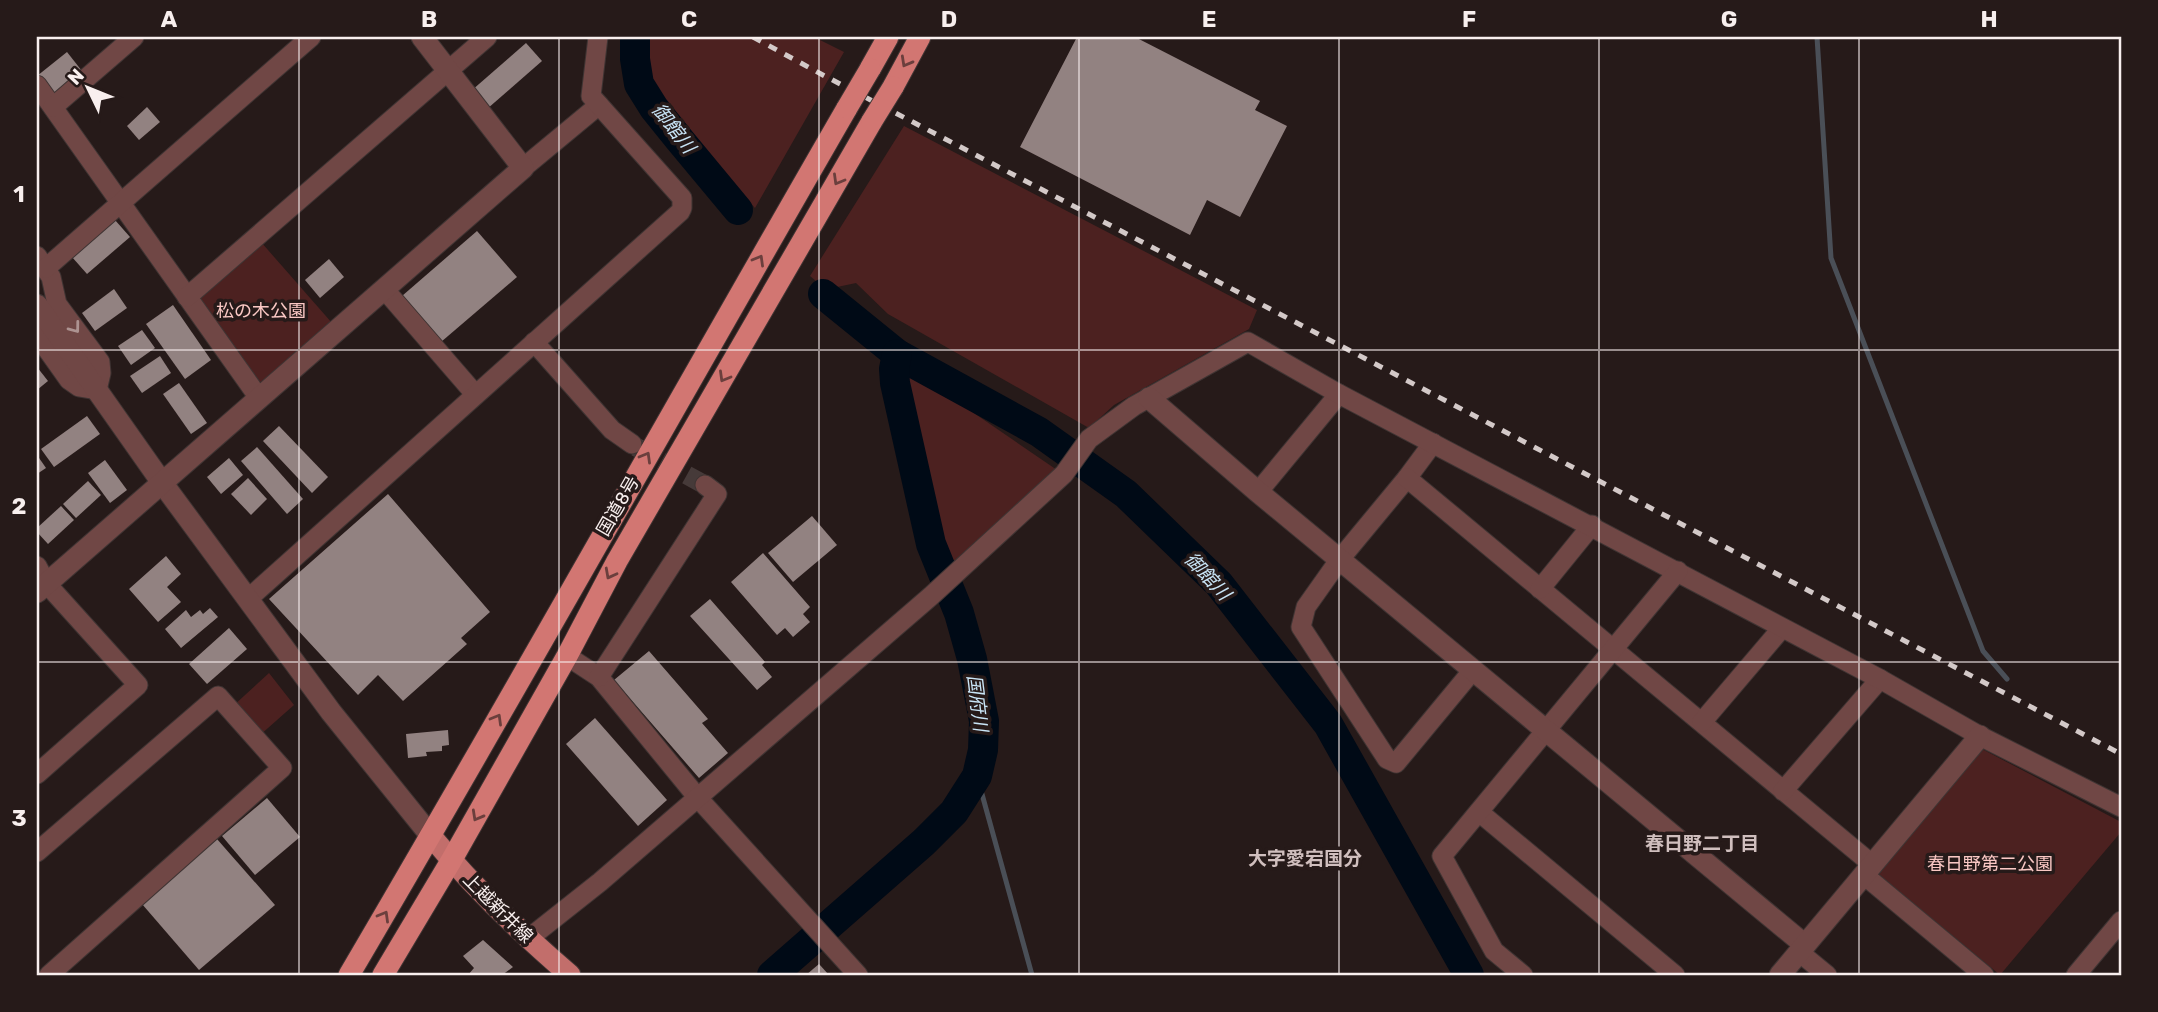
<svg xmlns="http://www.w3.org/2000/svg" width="2158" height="1012" viewBox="0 0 2158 1012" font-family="Rubik,'Noto Sans JP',sans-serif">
<rect width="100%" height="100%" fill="#261a19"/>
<g fill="#4c2120">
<polygon points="644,37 814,37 844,52 755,208 690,137 651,85 643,48"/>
<polygon points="904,126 1257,310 1249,329 1114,405 1089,428 888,314 856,283 837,287 829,292 810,276"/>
<polygon points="261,242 332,323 259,386 197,299"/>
<polygon points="914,372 1057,470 949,568 903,396 902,384 906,376"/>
<polygon points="269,673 294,705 259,736 233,706"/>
<polygon points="1982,749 2121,822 2121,832 2000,975 1878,874"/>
</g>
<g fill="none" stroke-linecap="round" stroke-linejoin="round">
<g stroke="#4a4f57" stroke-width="5">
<polyline points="1817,37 1831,258 1983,651 2007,679"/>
<polyline points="977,776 1032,975"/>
</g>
<g stroke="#000a16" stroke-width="30">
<polyline points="635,37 635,59 639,84 654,108 679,139 738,210"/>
<polyline points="823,294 897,354 1039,432 1126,494 1219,584 1328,724 1469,975"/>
<polyline points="772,975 924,842 954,812 977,776 983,750 984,721 972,659 959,613 931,544 895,383 894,369 897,354"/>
</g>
</g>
<g fill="#928281">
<polygon points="1077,37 1135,37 1260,101 1255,110 1287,126 1240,217 1207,200 1190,235 1020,147"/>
<polygon points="526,43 542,61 487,109 471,91"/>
<polygon points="67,52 82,71 53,95 37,76"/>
<polygon points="147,107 160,122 139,140 127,126"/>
<polygon points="115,220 130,237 87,274 72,257"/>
<polygon points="477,231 517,277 441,342 402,296"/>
<polygon points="329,259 344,277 320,298 305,280"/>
<polygon points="114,289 127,308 95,331 82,313"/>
<polygon points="173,305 211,360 185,379 146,324"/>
<polygon points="142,330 155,348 131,365 118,346"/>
<polygon points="160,356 171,373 142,393 130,376"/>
<polygon points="37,367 48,381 37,390"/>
<polygon points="179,383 207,423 191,434 163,394"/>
<polygon points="87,416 100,434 54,467 41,449"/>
<polygon points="279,426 328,477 312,493 263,441"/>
<polygon points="257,447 303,499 287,514 241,461"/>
<polygon points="37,455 46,468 37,474"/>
<polygon points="229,458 243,475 221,494 207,477"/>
<polygon points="105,460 127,490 110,503 88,473"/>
<polygon points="248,478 267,499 251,515 231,494"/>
<polygon points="88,481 101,495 76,518 63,504"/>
<polygon points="388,494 490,612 461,638 467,644 403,701 378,675 358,695 269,599"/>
<polygon points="61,506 74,520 48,544 37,532 37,528"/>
<polygon points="812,516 837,545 793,582 768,553"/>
<polygon points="763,553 810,607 803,614 810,622 793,637 785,628 777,635 731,582"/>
<polygon points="166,556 181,574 167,587 181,602 158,622 129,589"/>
<polygon points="710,599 765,662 762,665 772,677 757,690 690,616"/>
<polygon points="210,608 218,617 181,648 165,629 186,610 191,617 200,610 203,614"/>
<polygon points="229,628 247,649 207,684 189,664"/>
<polygon points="649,651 708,719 702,723 728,753 699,778 614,680"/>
<polygon points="595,718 667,800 638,826 566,744"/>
<polygon points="448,730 449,745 442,746 442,751 426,752 427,756 408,758 406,734"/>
<polygon points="267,798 300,837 255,875 222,836"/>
<polygon points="217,839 275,905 199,970 142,904"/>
<polygon points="483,940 513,967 502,975 468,975 474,968 463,956"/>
<polygon points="819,964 829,975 806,975"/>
</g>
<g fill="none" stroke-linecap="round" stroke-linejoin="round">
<polyline stroke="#463a39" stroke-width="19" stroke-dasharray="19 10" stroke-linecap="butt" points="636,447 705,485"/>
<g stroke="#3f3433" stroke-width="21">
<g id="minor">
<polyline points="37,85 259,398"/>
<polyline points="53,107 134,37"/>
<polyline points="523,168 599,105"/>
<polyline points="37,256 51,277 57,304 100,362 101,373 97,390 79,387 69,380 37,335"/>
<polyline points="46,268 311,37"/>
<polyline points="385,290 475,394"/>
<polyline points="187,297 487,37"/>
<polyline points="534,342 612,430 632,444"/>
<polyline points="1433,443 1407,478 1340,559 1306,607 1301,627 1387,759 1396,763 1473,670"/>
<polyline points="1407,478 1873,865"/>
<polyline points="1258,492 1339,394"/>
<polyline points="37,566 46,583 138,685 37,774"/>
<polyline points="1540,589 1592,525"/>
<polyline points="248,599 680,212 682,208 682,198 591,96 598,37"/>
<polyline points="567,656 599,677 698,798 858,975"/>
<polyline points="599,677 717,494 705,485"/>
<polyline points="1702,722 1782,628"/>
<polyline points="1783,791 1880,679"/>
<polyline points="1479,812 1675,975"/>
<polyline points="37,852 218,696 282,768 49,975"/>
<polyline points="1864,875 1984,975"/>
<polyline points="528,939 600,882 931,596 1064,474 1089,439 1134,406 1248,342 1339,394 1880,679 1980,736 2121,807"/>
<polyline points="1799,952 1827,975"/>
<polyline points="1523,975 1494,951 1442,856 1678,571"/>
<polyline points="2076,975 2121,921"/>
</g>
</g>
<g stroke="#3f3433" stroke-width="23">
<g id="tertiary">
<polyline points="37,305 163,484 331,712 431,836"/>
<polyline points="1149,398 1258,492 1805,945"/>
<polyline points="37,592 523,168 422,37"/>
<polyline points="1780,975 1980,736"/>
</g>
</g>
<g stroke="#3f3433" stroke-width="23">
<path id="primary" d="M431,836c42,51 89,96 139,139"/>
</g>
<g stroke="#3f3433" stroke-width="23">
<g id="trunk">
<polyline points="870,69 888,37"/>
<polyline points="893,87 920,37"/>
<path d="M349,975c169,-287 331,-578 498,-867"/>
<polyline points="383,975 451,861 567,656 617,561 872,121"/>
</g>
</g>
<use href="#minor" stroke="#704745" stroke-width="19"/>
<use href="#tertiary" stroke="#704745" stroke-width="21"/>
<use href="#primary" stroke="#c26e6b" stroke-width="21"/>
<use href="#trunk" stroke="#d27672" stroke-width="21"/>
<polyline stroke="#d3c9c8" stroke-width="5" stroke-dasharray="9 9" stroke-linecap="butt" points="753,37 821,74 2121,754"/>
<g stroke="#3f3433" stroke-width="23" stroke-linecap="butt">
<g id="trunk-bridge">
<polyline points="847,108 870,69"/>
<polyline points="872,121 893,87"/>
</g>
</g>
<use href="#trunk-bridge" stroke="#d27672" stroke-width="21"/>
</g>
<defs><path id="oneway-chevron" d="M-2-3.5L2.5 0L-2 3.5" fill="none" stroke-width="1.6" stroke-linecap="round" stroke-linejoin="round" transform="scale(1.75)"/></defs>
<g stroke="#6b3f3d">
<use href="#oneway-chevron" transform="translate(906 62) rotate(119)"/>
<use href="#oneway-chevron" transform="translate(838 180) rotate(120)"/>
<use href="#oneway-chevron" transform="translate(759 260) rotate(-60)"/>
<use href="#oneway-chevron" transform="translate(724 377) rotate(120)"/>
<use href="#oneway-chevron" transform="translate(646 457) rotate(-60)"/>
<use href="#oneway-chevron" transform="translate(610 574) rotate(118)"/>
<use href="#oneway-chevron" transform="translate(497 719) rotate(-60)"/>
<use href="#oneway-chevron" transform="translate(477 816) rotate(119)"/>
<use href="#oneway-chevron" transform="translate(384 916) rotate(-60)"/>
</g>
<use stroke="#ad9391" href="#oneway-chevron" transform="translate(75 328) rotate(53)"/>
<path fill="none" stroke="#f8efee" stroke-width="2" stroke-opacity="0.55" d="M299,37v938M559,37v938M819,37v938M1079,37v938M1339,37v938M1599,37v938M1859,37v938M37,350h2084M37,662h2084"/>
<g text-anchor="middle" stroke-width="7" stroke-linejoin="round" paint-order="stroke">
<g font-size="18" fill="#fac8c4" stroke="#261a19">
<text x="261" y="317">松の木公園</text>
<text x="1990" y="870">春日野第二公園</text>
</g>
<g font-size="18" fill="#f8efee" stroke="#261a19">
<text transform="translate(618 506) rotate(-60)" y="6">国道8号</text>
<text transform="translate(498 908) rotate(45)" y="6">上越新井線</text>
</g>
<g font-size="19" font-style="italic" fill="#c9e5f7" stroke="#261a19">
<text transform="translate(674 128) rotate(52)" y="7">御館川</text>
<text transform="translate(1208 576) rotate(47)" y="7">御館川</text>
<text transform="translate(978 703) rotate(83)" y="7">国府川</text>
</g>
<g font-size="19" font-weight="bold" fill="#d0bfbe" stroke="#261a19">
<text x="1702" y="850">春日野二丁目</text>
<text x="1305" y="865">大字愛宕国分</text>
</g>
</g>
<rect width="2158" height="1012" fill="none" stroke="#261a19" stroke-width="77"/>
<g transform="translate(88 88) rotate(313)" stroke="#261a19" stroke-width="5" paint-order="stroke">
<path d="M0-5L12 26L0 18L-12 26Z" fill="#f8efee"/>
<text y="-10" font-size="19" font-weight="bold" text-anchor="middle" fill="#f8efee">N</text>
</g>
<rect x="38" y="38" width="2082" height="936" fill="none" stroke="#f8efee" stroke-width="2.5"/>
<g font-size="23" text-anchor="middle" font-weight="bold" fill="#f8efee">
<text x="169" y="27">A</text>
<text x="429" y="27">B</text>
<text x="689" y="27">C</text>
<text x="949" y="27">D</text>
<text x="1209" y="27">E</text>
<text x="1469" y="27">F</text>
<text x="1729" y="27">G</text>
<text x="1989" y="27">H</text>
<text x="19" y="202">1</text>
<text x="19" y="514">2</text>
<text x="19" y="826">3</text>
</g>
</svg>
